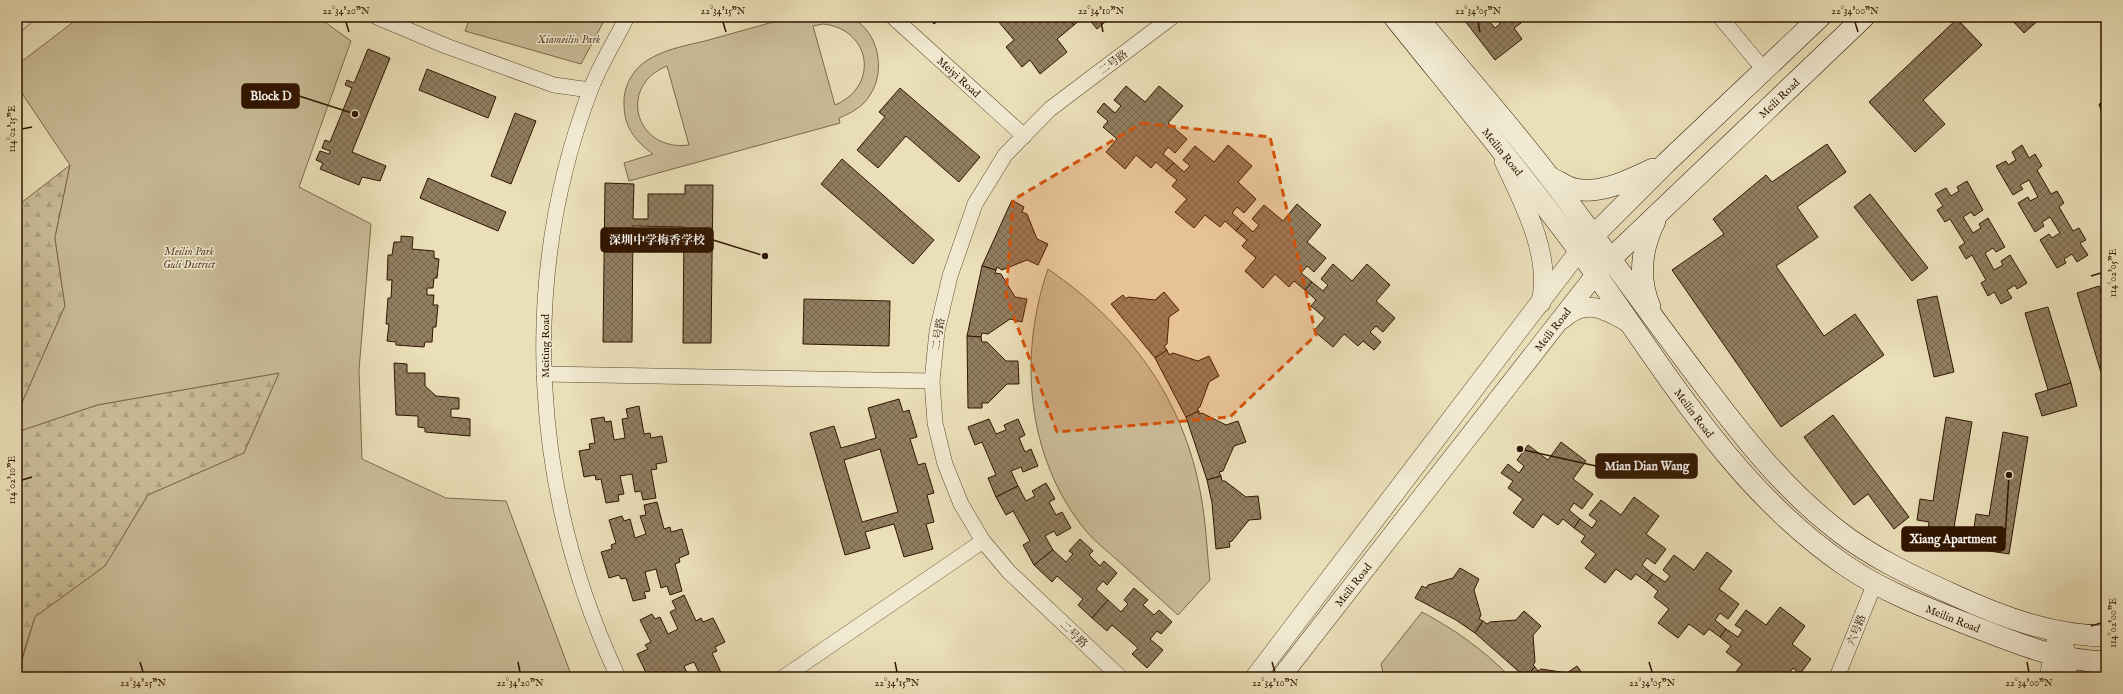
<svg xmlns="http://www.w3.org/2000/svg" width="2123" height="694" viewBox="0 0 2123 694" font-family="'IM FELL English','Noto Serif SC',serif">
<defs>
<pattern id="forest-firs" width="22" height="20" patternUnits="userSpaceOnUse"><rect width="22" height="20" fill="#cabd99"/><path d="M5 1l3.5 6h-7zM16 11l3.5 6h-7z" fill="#aea282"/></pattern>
<pattern id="building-cross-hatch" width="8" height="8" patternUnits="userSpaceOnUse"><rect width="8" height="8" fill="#917e60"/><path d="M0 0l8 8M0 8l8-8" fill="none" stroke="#77664d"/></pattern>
</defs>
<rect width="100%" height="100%" fill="#eadfb8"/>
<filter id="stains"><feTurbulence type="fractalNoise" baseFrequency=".005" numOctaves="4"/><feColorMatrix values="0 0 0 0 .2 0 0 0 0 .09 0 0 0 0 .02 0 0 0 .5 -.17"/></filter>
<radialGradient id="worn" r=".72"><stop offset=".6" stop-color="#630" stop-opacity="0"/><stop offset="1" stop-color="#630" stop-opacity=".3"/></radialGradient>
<g fill="url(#forest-firs)" stroke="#7d694c">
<polygon points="70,165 55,238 65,306 17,414 17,206"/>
<polygon points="279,373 244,453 148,495 105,566 35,617 17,673 17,432 97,405"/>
</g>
<g fill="#cabd99" stroke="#7d694c" fill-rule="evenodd">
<polygon points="80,17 318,17 351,41 299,187 371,224 359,370 362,459 446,498 506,501 572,677 17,677 35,617 105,566 148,495 244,453 279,373 97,405 17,432 17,414 65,306 55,238 70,165 17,86 17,65"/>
<polygon points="470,17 606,17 581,64 465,31"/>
<path d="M791,17c11,0 53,-3 61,1 27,14 34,53 18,77 -7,12 -19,18 -31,23l1,5 -211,58 -5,-18 29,-9c-18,-13 -29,-27 -29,-50 -1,-15 7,-31 18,-40 18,-14 42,-18 63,-23 29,-8 57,-16 86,-24zM823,24c48,5 57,62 12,81l-22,-79zM667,66l22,79c-54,7 -72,-59 -22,-79z"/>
<path d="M1048,269c80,55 136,129 153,227 5,27 6,56 9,84l-32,35c-21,-19 -42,-38 -63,-57 -9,-8 -21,-17 -29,-27 -60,-73 -68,-176 -38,-262z"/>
<path d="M1422,612c32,17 62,38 88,65h-126l-3,-13z"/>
</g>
<g fill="url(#building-cross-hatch)" stroke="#301500" fill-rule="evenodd">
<polygon points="929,17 943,17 934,24"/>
<polygon points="1003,17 1067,17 1074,25 1057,39 1067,52 1040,74 1030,60 1022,67 1006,47 1014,40 998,21"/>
<polygon points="1067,17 1084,17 1074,25"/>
<polygon points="1087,17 1111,17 1097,29"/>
<polygon points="1462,17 1486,17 1495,28 1500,24 1495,17 1517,17 1521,23 1514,28 1522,39 1495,60"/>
<polygon points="2009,17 2042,17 2024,33"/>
<polygon points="1957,19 1982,45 1923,100 1945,124 1915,152 1869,102"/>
<polygon points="368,49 390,58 352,152 386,166 380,181 362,177 359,185 320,169 323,163 316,160 320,151 329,154 330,151 322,148 325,140 330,142 352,88 345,85 347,80 354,83"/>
<polygon points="427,69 496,97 488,118 419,90"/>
<polygon points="1126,86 1145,102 1159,86 1183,106 1168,123 1187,139 1175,153 1168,147 1163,154 1174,163 1166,171 1156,162 1151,168 1136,155 1125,169 1106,152 1117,139 1103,127 1108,121 1097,112 1104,103 1115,113 1121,106 1114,100"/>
<polygon points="900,88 980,157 959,182 906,136 878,168 857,150 885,117 879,112"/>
<polygon points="2106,102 2106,126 2099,104"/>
<polygon points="515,113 536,121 511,184 491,176"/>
<polygon points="1827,144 1846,172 1797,207 1818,237 1776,266 1824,336 1855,314 1884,355 1781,427 1672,270 1724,234 1713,219 1766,175 1772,182"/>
<polygon points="1228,145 1252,166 1238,182 1256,199 1244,213 1237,207 1232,213 1243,223 1236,231 1225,221 1220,227 1205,215 1194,228 1175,212 1187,199 1172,186 1177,180 1166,171 1174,163 1184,172 1190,166 1183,160 1195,146 1214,162"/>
<polygon points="2022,145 2029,158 2035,154 2042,166 2037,170 2051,194 2057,191 2064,203 2059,207 2073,231 2079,228 2086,240 2080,243 2088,255 2077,262 2072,254 2064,259 2066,263 2057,268 2040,240 2049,234 2052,238 2060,233 2050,217 2042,222 2044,226 2035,232 2018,203 2028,197 2030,201 2038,197 2029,180 2020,185 2023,189 2013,195 1996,166 2006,161 2008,165 2016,160 2012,152"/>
<polygon points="842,159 934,240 913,264 821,184"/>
<polygon points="428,178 506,212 498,231 420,198"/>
<polygon points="1967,181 1983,210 1974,216 1971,212 1963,217 1973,233 1981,228 1979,224 1988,218 2005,247 1996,252 1993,248 1985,253 1994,270 2003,265 2001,261 2010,255 2027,283 2017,289 2015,285 2007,290 2012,298 2001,304 1994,292 1988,296 1981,283 1986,280 1972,255 1966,259 1959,247 1965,243 1950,219 1945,222 1937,210 1943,206 1935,194 1946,188 1951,196 1959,191 1957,187"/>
<polygon points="605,183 634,184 633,219 648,219 648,194 685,194 685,185 713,185 711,343 683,343 684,227 633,226 632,342 603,342"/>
<polygon points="1870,194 1928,268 1912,281 1854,207"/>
<polygon points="1012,200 1024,207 1022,212 1027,214 1037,239 1048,244 1038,265 1027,260 1002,270 997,267 996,270 982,266"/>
<polygon points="1297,204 1321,225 1307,242 1326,258 1314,272 1307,266 1301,273 1312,282 1305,290 1294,281 1289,287 1275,274 1263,288 1245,271 1256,258 1242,246 1247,240 1236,231 1243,223 1253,232 1259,225 1252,219 1264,205 1283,221"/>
<polygon points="401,236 413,237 412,249 434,251 434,258 439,259 437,278 434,278 433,288 427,288 427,295 434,295 433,305 438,305 436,327 433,327 432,342 425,342 424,347 396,345 396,342 387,341 389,324 386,324 388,298 391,298 392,280 387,280 388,255 392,255 394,242 401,242"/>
<polygon points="1333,264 1352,281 1367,264 1390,285 1376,301 1395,318 1383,332 1376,326 1370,332 1381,342 1374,350 1363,341 1358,346 1344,334 1333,347 1314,331 1325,318 1311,306 1316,300 1305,290 1312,282 1323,291 1328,285 1321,279"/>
<polygon points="982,266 996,270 995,273 1001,274 1015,297 1027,299 1022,322 1010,319 988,334 982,333 981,337 967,336"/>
<polygon points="2099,286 2106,308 2106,389 2077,293"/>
<polygon points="1164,292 1179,310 1169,317 1167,344 1164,346 1167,350 1155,358 1111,304 1123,295 1126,299 1128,297 1155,300"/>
<polygon points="1937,296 1954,372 1934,377 1917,300"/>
<polygon points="804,299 890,301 889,346 803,344"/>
<polygon points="2048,307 2071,383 2048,390 2025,313"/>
<polygon points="967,336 981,337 982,342 987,342 1006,361 1018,361 1019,384 1007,384 988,403 982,403 982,408 968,408"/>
<polygon points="1167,350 1169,355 1173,353 1198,361 1209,356 1219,376 1209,382 1200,407 1197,409 1199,411 1186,417 1155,358"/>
<polygon points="394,363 407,364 407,373 425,373 425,386 436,396 459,398 459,409 451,409 451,417 470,419 470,436 425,432 425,428 418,427 418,416 396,415"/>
<polygon points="2071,383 2077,406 2042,416 2035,394"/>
<path d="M899,399l4,13 6,-2 8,27 -7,2 8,26 7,-2 9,30 -7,2 7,27 -8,2 7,25 -29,8 -10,-33 -29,8 5,16 -25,7 -35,-122 24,-7 7,22 35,-10 -8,-30zM880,449l18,63 -36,10 -18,-62z"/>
<polygon points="639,406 644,434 650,433 651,438 662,436 667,462 656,464 657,469 651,470 656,498 643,500 641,491 635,492 632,474 620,476 624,494 618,495 619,501 606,503 601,479 596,480 595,475 584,477 579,451 590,449 589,444 595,443 591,419 604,417 605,422 611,421 614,440 625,438 622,419 628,418 626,409"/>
<polygon points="1199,411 1199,414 1202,413 1226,425 1238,421 1246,442 1234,446 1223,471 1219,472 1221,476 1207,480 1186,417"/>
<polygon points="1833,415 1909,517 1894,529 1868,494 1854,505 1804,437"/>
<polygon points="1946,417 1972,422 1952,539 1927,535 1929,522 1917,520 1920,499 1933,501"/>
<polygon points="989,419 996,434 1006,430 1004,425 1018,419 1025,435 1019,438 1025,452 1031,449 1038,466 1023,472 1021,467 1011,471 1018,486 996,497 988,478 996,475 982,442 975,445 968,427"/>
<polygon points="2003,432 2028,437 2009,554 1983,550 1985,537 1973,535 1976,514 1989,516"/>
<polygon points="1561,442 1586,461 1573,479 1593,494 1582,509 1574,503 1569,510 1580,519 1574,528 1563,519 1558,525 1543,514 1533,528 1513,513 1523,499 1508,488 1513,481 1501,473 1508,464 1519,473 1524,466 1517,460 1528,445 1548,460"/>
<polygon points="1221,476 1222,481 1225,481 1246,497 1258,496 1261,519 1249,520 1232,541 1229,542 1230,547 1216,549 1212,503 1207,480"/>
<polygon points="1046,483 1055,499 1049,502 1056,515 1062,512 1071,528 1057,536 1054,531 1045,536 1053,550 1034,565 1023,545 1030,541 1013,511 1006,515 996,497 1018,486 1026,501 1035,496 1032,491"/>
<polygon points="1634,497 1659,516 1646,534 1666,549 1655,564 1647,558 1642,565 1653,574 1647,582 1636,574 1631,580 1616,569 1605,583 1585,568 1596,554 1581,542 1585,536 1574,528 1580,519 1592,528 1597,521 1589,515 1601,500 1621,515"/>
<polygon points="657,502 664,529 670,527 671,532 682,529 689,554 679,558 680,562 675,564 682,591 670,595 667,586 661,588 656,569 645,572 650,591 644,592 646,598 633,601 626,578 621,579 619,575 609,578 601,552 612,549 611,545 616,543 609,520 622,516 624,521 630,519 635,538 646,534 640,516 646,515 644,505"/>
<polygon points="1080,539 1093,551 1089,555 1100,566 1104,561 1117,573 1107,585 1103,581 1096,589 1108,600 1092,618 1078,605 1083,599 1057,576 1052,582 1034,565 1053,550 1066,562 1073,554 1069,551"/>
<polygon points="1707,552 1732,571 1719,589 1739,604 1728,619 1720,613 1715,620 1726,629 1720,637 1709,629 1704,635 1689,624 1678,638 1658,623 1669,609 1654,597 1658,591 1647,582 1653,574 1665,582 1670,576 1663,570 1674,555 1694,570"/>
<polygon points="1460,568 1479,579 1474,590 1481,615 1479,619 1483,621 1475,633 1456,620 1415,598 1422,586 1426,588 1428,585 1453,578"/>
<polygon points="1134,588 1148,600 1143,605 1154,615 1159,610 1172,622 1161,634 1157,631 1150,639 1163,650 1147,668 1132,654 1138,648 1112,625 1107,631 1092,618 1108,600 1121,612 1128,604 1124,600"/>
<polygon points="684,595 696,621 701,618 703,622 713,618 725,642 715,647 717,651 712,653 723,677 701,677 694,662 684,666 689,677 667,677 666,675 661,677 659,673 648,677 637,654 648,649 645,645 651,642 640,620 652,614 655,619 660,617 668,634 678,629 670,612 676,609 672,601"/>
<polygon points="1780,607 1805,626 1792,644 1811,659 1800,674 1793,668 1788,675 1790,677 1732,677 1742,664 1726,652 1731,646 1720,637 1726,629 1738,637 1743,630 1735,625 1746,610 1766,625"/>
<polygon points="1524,611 1541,626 1533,635 1535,662 1533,665 1535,667 1525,677 1475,633 1483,621 1487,624 1490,622 1516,620"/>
<polygon points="1577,666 1585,677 1525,677 1535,667 1538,671 1541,669 1567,673"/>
</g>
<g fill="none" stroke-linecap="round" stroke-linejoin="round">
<g stroke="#5e482e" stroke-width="16">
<g id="minor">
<polyline points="377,17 446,46 554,85 590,90"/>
<path id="s1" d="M893,17l131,119"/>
<polyline points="1720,17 1765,71"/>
<polyline points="544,374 932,381"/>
<path d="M618,677c-86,-184 -100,-395 -28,-586 9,-25 25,-50 37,-74"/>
<polyline points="784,677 983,541"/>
<polyline points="1120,677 1009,572 983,541 961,504 945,464 935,423 932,381 937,331 950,276 975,204 1005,155 1050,109 1172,17"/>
<polyline points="1837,677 1875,583"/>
</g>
</g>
<g stroke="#5e482e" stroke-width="20">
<g id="tertiary">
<polyline points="17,22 23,17"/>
<path d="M1504,161c20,43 48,94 37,142"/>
<path d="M1563,319c23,-22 43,-9 66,4"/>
<polyline points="2059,632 2068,659 2066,677"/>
<polyline points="1255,677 1579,251"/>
<path id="s2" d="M1281,677l314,-402"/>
<polyline points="2049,677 2057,639"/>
</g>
</g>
<g stroke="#301500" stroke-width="22">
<g id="secondary">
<path id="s3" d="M1394,17c57,71 116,142 171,215 88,116 158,250 281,334 38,26 83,43 126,60 44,17 86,35 134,36"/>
<path d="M1417,17c54,65 111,129 161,198 42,56 83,114 126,170 40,53 80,104 133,145 34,27 77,47 117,65 48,22 99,41 152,41"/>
<path d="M1553,179c7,3 15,9 22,10 26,6 56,-10 78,-20"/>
<polyline points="1585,244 1666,163 1820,17"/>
<path id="s4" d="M1601,268l263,-251"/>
<path d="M1650,307c-12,-29 -9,-58 5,-86"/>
</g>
</g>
<use href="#minor" stroke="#f1ead1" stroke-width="15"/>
<use href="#tertiary" stroke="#f1ead1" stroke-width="19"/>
<use href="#secondary" stroke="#f1ead1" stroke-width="21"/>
</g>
<path fill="#d6520b" fill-opacity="0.2" stroke="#d6520b" stroke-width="3" stroke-dasharray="8 5" stroke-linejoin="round" d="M1142,123l128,14 46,198 -86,82 -173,15 -51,-136 7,-96z"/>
<path fill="none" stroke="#301500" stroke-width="1.5" d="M346,22l3,10M723,22l3,10M1101,22l2,10M1478,22l2,10M1855,22l3,10M22,129l10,-2M2091,276l10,-3M22,480l10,-3M2091,626l10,-3M140,662l3,10M518,662l2,10M895,662l2,10M1272,662l3,10M1649,662l3,10M2027,662l2,10"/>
<g text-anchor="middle" stroke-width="3" stroke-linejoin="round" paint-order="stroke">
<g font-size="11" font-style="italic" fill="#5e472e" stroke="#f1ead1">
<text x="569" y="43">Xiameilin Park</text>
<text x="189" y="255">Meilin Park<tspan x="189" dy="13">Guli District</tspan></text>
</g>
<g font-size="11" fill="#301500" stroke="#f1ead1">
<text transform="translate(1113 62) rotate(-37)" y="4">二号路</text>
<text dy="4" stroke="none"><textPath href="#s1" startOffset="89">Meiyi Road</textPath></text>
<text dy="4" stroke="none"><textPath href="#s4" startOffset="246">Meili Road</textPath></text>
<text dy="4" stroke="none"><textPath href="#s3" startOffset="173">Meilin Road</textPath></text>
<text dy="4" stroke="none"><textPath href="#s2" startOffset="441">Meili Road</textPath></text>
<text transform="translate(938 334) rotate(-81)" y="4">二号路</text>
<text transform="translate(545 346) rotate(-90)" y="4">Meiting Road</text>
<text dy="4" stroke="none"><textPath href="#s3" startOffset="497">Meilin Road</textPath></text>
<text dy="4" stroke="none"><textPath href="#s2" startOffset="117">Meili Road</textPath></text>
<text dy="4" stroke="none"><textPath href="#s3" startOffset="833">Meilin Road</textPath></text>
<text transform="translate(1856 630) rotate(-68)" y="4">六号路</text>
<text transform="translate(1074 634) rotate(44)" y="4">二号路</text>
</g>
</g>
<path fill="none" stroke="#301500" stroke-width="1.5" d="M355 114L299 96M765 256L713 240M1520 449L1596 466M2009 475L2005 539"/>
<g fill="#301500" stroke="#f1ead1" stroke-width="1.5">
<circle cx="355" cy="114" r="4"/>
<circle cx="765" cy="256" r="4"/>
<circle cx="1520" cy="449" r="4"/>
<circle cx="2009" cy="475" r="4"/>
</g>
<g fill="#301500" stroke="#301500" stroke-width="1.5">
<rect x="242" y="84" width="57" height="24" rx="4"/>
<rect x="601" y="228" width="112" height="24" rx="4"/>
<rect x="1596" y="454" width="101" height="24" rx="4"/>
<rect x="1902" y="527" width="103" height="24" rx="4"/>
</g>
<g font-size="12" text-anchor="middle" font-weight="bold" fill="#fff">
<text x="271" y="100">Block D</text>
<text x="657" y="244">深圳中学梅香学校</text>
<text x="1647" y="470">Mian Dian Wang</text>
<text x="1953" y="543">Xiang Apartment</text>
</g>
<rect width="2123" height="694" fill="none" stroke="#eadfb8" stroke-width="44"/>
<rect x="22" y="22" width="2079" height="650" fill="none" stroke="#301500" stroke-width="1.5"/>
<g font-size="10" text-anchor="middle" fill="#301500">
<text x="346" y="14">22°34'20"N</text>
<text x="723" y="14">22°34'15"N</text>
<text x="1101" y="14">22°34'10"N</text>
<text x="1478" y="14">22°34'05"N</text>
<text x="1855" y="14">22°34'00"N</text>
<text transform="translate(11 129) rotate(-90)" y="4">114°02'15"E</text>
<text transform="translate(2112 273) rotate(-90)" y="4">114°02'05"E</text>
<text transform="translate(11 480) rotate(-90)" y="4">114°02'10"E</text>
<text transform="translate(2112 623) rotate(-90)" y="4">114°02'00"E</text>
<text x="143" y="686">22°34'25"N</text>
<text x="520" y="686">22°34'20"N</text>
<text x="897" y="686">22°34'15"N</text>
<text x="1275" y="686">22°34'10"N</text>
<text x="1652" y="686">22°34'05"N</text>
<text x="2029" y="686">22°34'00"N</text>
</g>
<rect width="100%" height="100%" filter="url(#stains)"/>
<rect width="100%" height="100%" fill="url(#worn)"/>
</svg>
